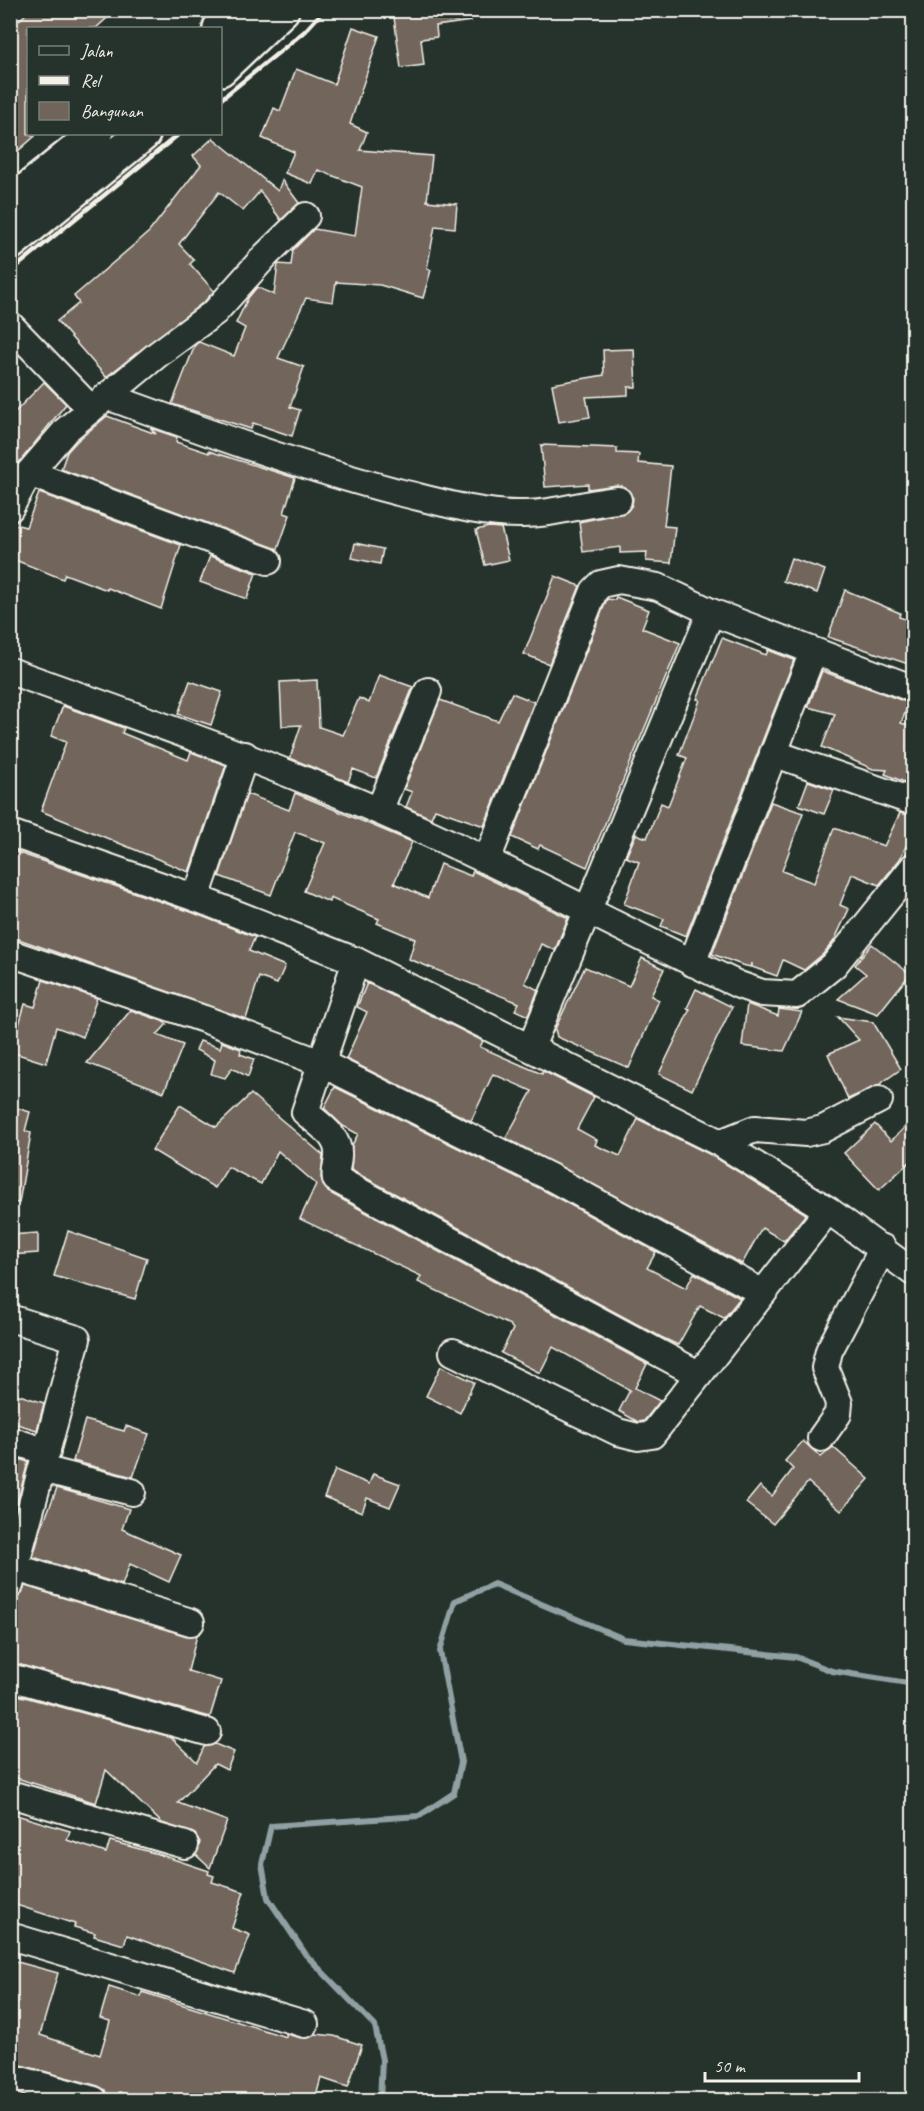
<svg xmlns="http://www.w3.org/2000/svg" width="924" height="2111" viewBox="0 0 924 2111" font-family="Caveat,sans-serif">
<rect width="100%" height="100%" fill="#26332d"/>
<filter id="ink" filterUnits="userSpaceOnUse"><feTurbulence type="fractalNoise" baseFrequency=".0167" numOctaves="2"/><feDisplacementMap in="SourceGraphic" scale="12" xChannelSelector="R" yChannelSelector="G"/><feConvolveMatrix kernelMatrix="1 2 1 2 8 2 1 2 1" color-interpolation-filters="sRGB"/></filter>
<g filter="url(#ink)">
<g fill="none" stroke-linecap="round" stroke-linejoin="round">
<polyline stroke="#91a1a3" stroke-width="6" points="380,2100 382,2060 375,2026 306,1955 268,1898 262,1864 271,1826 419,1816 454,1793 461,1762 440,1651 455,1601 494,1584 624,1639 796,1657 832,1671 914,1684"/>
</g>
<g fill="#71655b" stroke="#f4f1e8" stroke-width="1.5">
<polygon points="30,10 116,10 96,28 28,28 28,134 35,136 10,158 10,29"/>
<polygon points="393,10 470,10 471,21 436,26 437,37 421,39 424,65 401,68"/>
<polygon points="353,27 379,36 350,124 367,132 360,150 432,156 427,201 457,204 455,228 435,226 427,269 431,270 423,298 380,285 336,282 333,302 306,298 278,358 304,367 290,407 300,410 292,436 253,423 251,429 172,404 195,345 199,342 234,356 245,328 236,323 248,298 257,287 274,295 278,264 291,265 293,250 314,229 355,236 362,187 318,170 312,184 285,173 294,152 262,138 274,108 280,111 296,69 334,84"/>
<polygon points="213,138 278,191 282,180 299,203 281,220 260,191 243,211 219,192 179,244 194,260 190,264 214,291 205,301 106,377 57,321 79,303 74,296 149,232 201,165 193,156"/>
<polygon points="634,349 636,387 628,387 628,395 586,397 590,417 559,422 552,384 604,375 603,350"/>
<polygon points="44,382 66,404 14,469 10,466 10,417"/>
<polygon points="107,416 156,434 150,428 177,437 176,442 209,453 209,451 295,478 284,513 290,515 278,549 61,469 67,452 77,441"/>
<polygon points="541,445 617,448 617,453 639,454 638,463 671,466 664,526 675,527 671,563 646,561 647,552 620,553 620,547 583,552 579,522 626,512 632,505 633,498 624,487 617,485 588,489 588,484 545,487"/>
<polygon points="39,493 181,545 161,609 108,588 107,590 65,574 63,579 10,558 10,523 26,527"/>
<polygon points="489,527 501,528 509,560 485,565 476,530"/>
<polygon points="355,543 383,549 380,564 352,558"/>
<polygon points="210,556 256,573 247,599 200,582"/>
<polygon points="791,558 825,570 817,593 783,581"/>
<polygon points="555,576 580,586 549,664 524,654"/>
<polygon points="845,590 900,613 899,617 914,622 914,666 828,637"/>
<polygon points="616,597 649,610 642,628 680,643 587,867 540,845 538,849 512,837 607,599 615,600"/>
<polygon points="722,638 766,655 768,650 794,660 686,936 661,926 664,919 624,904 639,862 626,857 636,834 647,838 661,803 668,806 687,758 679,755 700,700 697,699"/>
<polygon points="822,671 909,703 901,723 914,727 914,786 885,774 887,770 873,769 822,747 835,714 808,707"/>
<polygon points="379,675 413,687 376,778 353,769 348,782 290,758 301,725 282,726 280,682 317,680 319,727 343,735 359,698 369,703"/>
<polygon points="190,681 222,692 211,725 178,714"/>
<polygon points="512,693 534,702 484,826 435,809 431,818 406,807 412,792 404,789 440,700 498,721"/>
<polygon points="63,706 124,728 122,733 188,760 191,752 226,765 189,872 41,811 66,742 51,736"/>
<polygon points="808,781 834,790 824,814 799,805"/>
<polygon points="295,793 412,842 394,883 428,898 440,864 471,876 473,871 568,918 555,950 541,944 525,983 538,990 528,1016 515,1010 519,1003 409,959 415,939 377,923 379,919 330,898 329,902 304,891 325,843 295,832 271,895 219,876 247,794 289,810"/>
<polygon points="771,802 803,813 782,871 814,883 834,828 884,846 900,813 914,817 914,850 906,846 900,859 879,885 852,874 840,905 849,909 834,941 823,954 804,970 783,960 777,976 752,967 752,963 751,967 742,965 712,954"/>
<polygon points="10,850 191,912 255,937 249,951 285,966 277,984 259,977 246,1019 10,936"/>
<polygon points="872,944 910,974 878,1014 838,999 866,974 855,965"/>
<polygon points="642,958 664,969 651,996 659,1000 629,1068 557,1037 555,1029 585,967 629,986"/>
<polygon points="43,980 97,998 83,1037 56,1027 46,1063 11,1052 25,1004 35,1007"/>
<polygon points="367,983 483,1041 480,1047 542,1074 543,1071 594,1097 577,1129 597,1140 595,1145 620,1156 638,1119 713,1156 806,1214 784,1241 762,1228 742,1264 506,1138 532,1091 493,1074 471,1121 346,1059 367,1012 357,1007"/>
<polygon points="696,989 732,1007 692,1090 659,1074 690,1009 687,1008"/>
<polygon points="747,1004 778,1016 779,1009 802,1012 784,1051 742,1046"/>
<polygon points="131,1010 162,1021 167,1024 157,1035 183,1045 164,1092 87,1063"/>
<polygon points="838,1017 873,1022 901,1069 877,1086 848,1099 828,1054 859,1040"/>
<polygon points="200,1041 220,1048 222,1042 241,1049 240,1054 254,1059 248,1077 232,1068 225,1078 211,1074 215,1060 196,1050"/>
<polygon points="335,1087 545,1191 656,1252 647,1268 686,1288 694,1273 740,1298 724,1318 700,1306 678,1345 661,1337 351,1170 352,1145 358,1134 343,1126 324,1108"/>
<polygon points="251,1094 323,1155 321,1178 328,1192 647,1364 635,1388 660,1401 644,1421 638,1422 619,1411 630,1390 553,1347 540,1373 501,1353 513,1329 510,1325 418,1282 421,1276 300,1219 316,1184 278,1151 261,1184 228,1167 215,1188 152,1150 180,1105 216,1127"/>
<polygon points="10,1106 30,1112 25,1131 31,1133 19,1203 10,1202"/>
<polygon points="914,1118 914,1158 879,1190 844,1153 875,1124 891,1141"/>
<polygon points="68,1231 147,1258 135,1299 54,1276"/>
<polygon points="38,1233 38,1253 10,1255 10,1235"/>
<polygon points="441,1366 474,1382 460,1413 426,1396"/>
<polygon points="10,1392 44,1403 37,1430 10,1422"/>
<polygon points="85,1420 124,1431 126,1426 149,1434 133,1477 73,1461"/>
<polygon points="803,1441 821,1457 833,1447 869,1479 841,1511 808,1482 773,1524 746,1503 760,1486 772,1496 793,1469 785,1461"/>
<polygon points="10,1456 28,1462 11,1526 10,1525"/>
<polygon points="335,1470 369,1484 373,1474 400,1484 390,1507 367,1498 362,1512 324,1497"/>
<polygon points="57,1488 129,1509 122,1529 181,1555 169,1582 130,1564 122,1585 33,1557 41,1529"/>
<polygon points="25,1586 187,1636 197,1635 188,1671 221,1681 210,1717 10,1662 10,1616 16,1600 11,1600 20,1596"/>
<polygon points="10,1693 171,1737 197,1762 204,1747 215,1744 234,1752 227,1770 215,1764 178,1803 227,1821 210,1868 196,1855 200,1842 195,1834 162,1823 106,1770 96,1803 10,1776"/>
<polygon points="10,1813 70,1831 67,1840 106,1853 110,1841 158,1854 209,1871 208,1874 214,1876 212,1882 244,1892 232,1928 250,1935 235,1973 127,1935 124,1945 94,1936 95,1933 74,1927 75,1924 10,1903"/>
<polygon points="10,1960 58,1973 40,2035 100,2055 110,2021 100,2018 109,1987 141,1997 142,1992 286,2037 286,2034 301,2038 316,2034 334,2036 362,2045 348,2087 321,2078 315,2100 148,2100 119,2092 118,2100 109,2100 105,2090 98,2086 10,2062"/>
</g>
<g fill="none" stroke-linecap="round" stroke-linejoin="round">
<g stroke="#f4f1e8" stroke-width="30">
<g id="minor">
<polyline points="10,325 91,409"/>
<path d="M107,396c96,35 192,70 291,96 38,9 81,22 121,22 34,1 65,-11 99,-14"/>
<polyline points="29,473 268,561"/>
<polyline points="10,508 29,473 66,430 158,354 215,312 266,255 306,216"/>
<path d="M10,671c125,45 249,88 369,140 122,53 240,117 360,174l23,8 35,2 37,-30 80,-99"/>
<polyline points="773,753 914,802"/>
<polyline points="379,811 428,691"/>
<polyline points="10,833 196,898 356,961 720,1143 828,1210 914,1273"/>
<polyline points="487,860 594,591 601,584 619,580 658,587 711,612 914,689"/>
<polyline points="196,898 245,755"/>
<polyline points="10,953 204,1019 321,1063 552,1178 763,1293"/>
<path d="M356,961l-51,151c13,12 35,24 33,44 0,10 -4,14 -2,23l362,195"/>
<polyline points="692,963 813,652"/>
<polyline points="531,1047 711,612"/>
<polyline points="720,1143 755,1129 806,1133 823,1129 879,1100"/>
<polyline points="10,1318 77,1339 10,1585"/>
<polyline points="453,1352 618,1432 638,1437 652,1435 828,1210"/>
<polyline points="821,1438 838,1414 839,1403 825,1368 829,1351 883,1248"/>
<polyline points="10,1440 47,1452"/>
<polyline points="42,1469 132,1492"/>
<polyline points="10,1566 191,1622"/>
<polyline points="10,1677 207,1732"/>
<polyline points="10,1794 185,1845"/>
<polyline points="10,1936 305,2024"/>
<polyline points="10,2077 94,2100"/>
</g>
</g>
<g stroke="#f4f1e8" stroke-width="38">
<g id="highway">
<polyline points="220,28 239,10"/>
<polyline points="220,69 282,10"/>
<polyline points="10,204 96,134"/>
<polyline points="10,243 143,134"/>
</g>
</g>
<use href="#minor" stroke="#26332d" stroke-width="26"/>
<use href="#highway" stroke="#26332d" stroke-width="33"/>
<g stroke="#f4f1e8" stroke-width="4.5">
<polyline points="220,100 305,31 324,10"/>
<polyline points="10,272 179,134"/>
</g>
</g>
</g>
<rect width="924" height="2111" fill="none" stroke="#26332d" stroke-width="36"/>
<rect x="18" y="18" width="888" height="2075" fill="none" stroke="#f4f1e8" stroke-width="2" filter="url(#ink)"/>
<rect x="27" y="27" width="195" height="108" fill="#26332d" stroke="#787f78" stroke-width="1.5"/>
<rect x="39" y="46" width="30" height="9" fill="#26332d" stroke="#787f78" stroke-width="1.5"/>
<text x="81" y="57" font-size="18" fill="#f4f1e8">Jalan</text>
<rect x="39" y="76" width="30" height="9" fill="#f4f1e8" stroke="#787f78" stroke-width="1.5"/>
<text x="81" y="87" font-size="18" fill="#f4f1e8">Rel</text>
<rect x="39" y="102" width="30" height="18" fill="#71655b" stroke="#787f78" stroke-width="1.5"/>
<text x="81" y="117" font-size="18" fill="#f4f1e8">Bangunan</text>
<path d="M705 2072v9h154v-9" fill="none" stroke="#f4f1e8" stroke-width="3"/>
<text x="714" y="2072" font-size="18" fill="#f4f1e8" stroke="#26332d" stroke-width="4.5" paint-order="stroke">50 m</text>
</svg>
